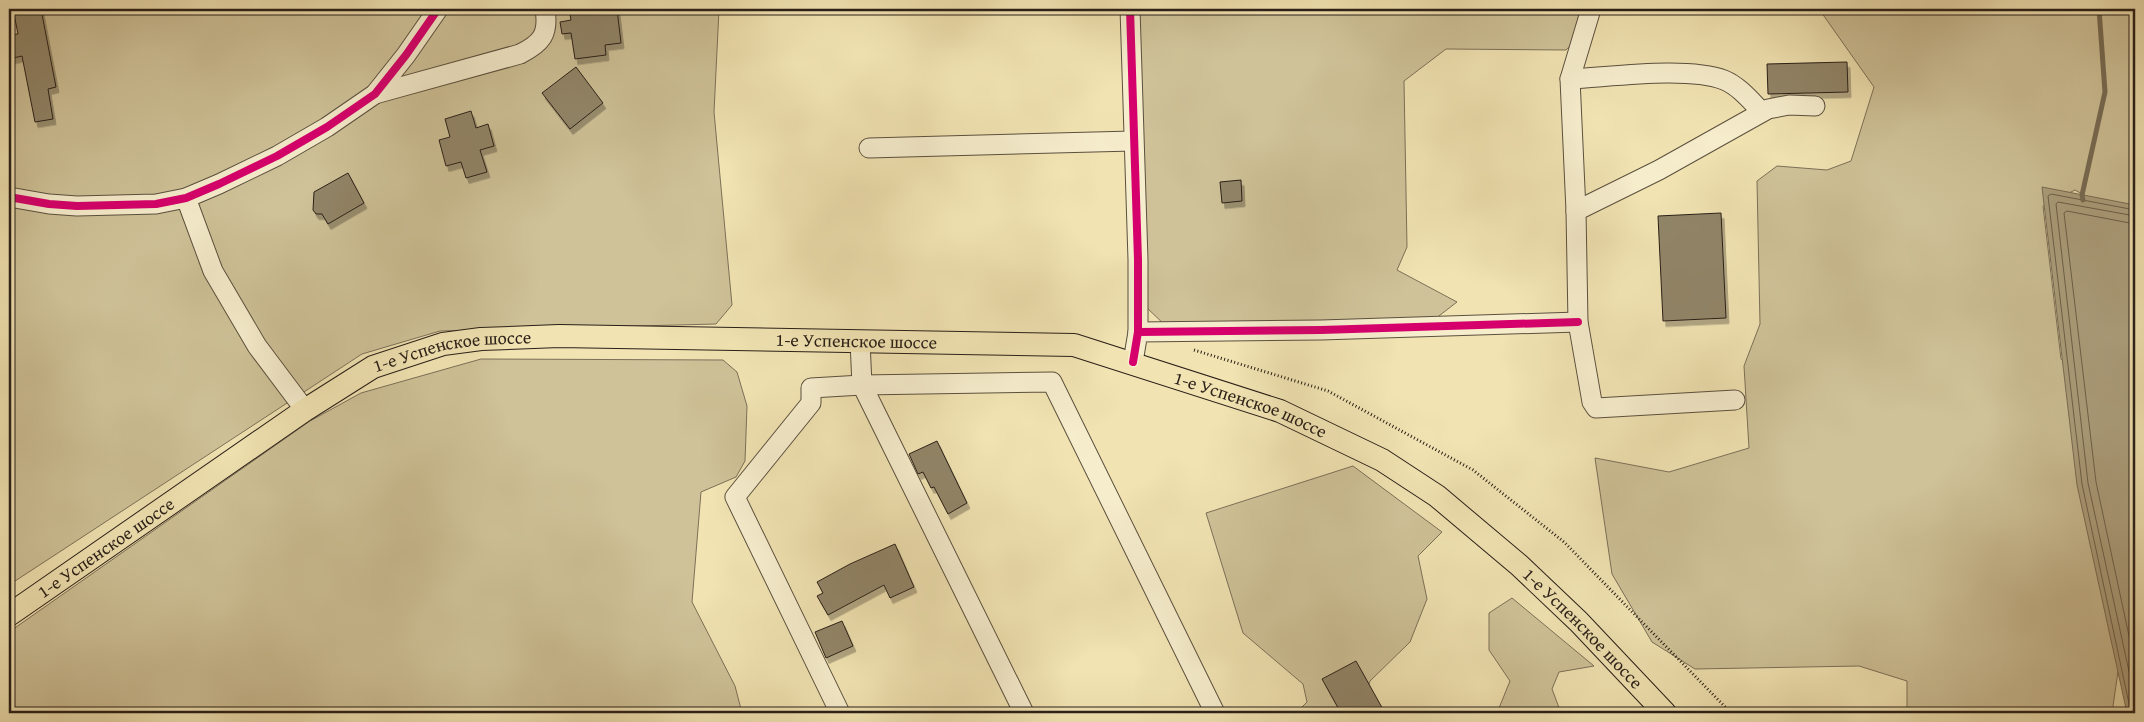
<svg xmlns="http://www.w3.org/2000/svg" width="2144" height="722" viewBox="0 0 2144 722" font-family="'Gentium Book Plus',serif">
<defs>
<filter id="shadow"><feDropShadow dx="3" dy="5.5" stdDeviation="0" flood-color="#0004"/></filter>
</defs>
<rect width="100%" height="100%" fill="#f1e3b2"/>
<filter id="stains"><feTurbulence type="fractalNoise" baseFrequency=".004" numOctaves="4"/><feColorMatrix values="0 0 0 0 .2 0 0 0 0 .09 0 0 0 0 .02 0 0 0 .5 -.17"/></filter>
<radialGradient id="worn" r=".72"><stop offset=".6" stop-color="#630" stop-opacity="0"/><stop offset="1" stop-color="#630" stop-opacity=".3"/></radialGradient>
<g fill="#cfc298" stroke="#7c7058">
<polygon points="9,9 719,9 714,112 732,305 716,324 440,331 362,354 9,585"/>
<polygon points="1133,9 1605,9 1566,50 1446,49 1404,81 1407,247 1397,270 1457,302 1435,319 1170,330 1144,305"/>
<polygon points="1718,9 1805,9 1742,13"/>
<polygon points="1819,9 2135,9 2135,206 2119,215 2075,190 2043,206 2061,359 2101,388 2130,588 2112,713 1907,713 1907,681 1859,666 1695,669 1652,642 1612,574 1595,458 1669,472 1749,448 1744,366 1760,324 1757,181 1777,166 1827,170 1851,161 1874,87"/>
<polygon points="481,359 723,360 737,372 747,406 745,461 736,477 701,492 692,602 735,686 742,713 9,713 9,632 310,421 361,393"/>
<polygon points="1353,466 1442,532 1418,556 1427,599 1410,642 1370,681 1364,698 1371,713 1296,713 1307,702 1303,684 1243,633 1206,513"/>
<polygon points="1512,598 1594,666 1559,672 1552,689 1561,713 1497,713 1510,681 1489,650 1489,613"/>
</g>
<polygon fill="#ada07e" stroke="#786c55" points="2042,187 2135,205 2135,713 2127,713 2077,485"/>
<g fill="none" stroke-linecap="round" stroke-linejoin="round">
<g stroke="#6b604b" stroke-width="1">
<polyline points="2135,216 2058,202 2056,204 2088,483 2135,699"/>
<polyline points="2135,224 2067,211 2064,213 2096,482 2135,664"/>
<polyline points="2131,713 2082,484 2048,196 2051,194 2135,210"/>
</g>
<polyline stroke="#786c55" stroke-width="5" points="2083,200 2082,195 2105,92 2099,9"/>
</g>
<g fill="#918568" stroke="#291f18" filter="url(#shadow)">
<polygon points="13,9 41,9 56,87 48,89 53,119 35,122 22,56 9,59 9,35 18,34"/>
<polygon points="569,9 617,9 621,43 605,45 606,55 575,59 571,33 562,34 560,22 571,20"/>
<polygon points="1847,62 1848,92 1768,94 1767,64"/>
<polygon points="576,67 603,103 570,129 542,93"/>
<polygon points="471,111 476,128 488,124 494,146 480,150 487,172 466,178 461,162 446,166 439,140 450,137 445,119"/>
<polygon points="348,173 364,203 328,224 322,214 316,214 313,210 314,192"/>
<polygon points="1241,180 1242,201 1222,203 1220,182"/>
<polygon points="1721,213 1726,318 1663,321 1658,216"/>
<polygon points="937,441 967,503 948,514 934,487 931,488 923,472 918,474 909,454"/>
<polygon points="895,544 914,587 890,598 884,585 828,615 817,596 823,593 817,582 850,564"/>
<polygon points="842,621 853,646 826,658 815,632"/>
<polygon points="1356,661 1385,713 1341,713 1322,679"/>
</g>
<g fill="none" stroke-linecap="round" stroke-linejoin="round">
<g stroke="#5b503e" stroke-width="21">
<g id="minor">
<polyline points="1130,9 1138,260 1138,332"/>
<polyline points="1591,9 1570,79 1576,211 1578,322 1592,402 1596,408 1735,400"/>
<path d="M1570,79c41,-2 117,-13 154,1 15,6 27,21 38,32"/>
<path d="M375,94l145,-40c22,-11 29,-20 25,-45"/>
<polyline points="869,148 1133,141"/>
<polyline points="9,197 49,204 77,206 156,204 186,198 219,184 277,156 327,127 375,94 406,55 438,9"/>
<polyline points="186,198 213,271 257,346 305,410"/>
<polyline points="1576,211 1659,170 1768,109 1789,105 1815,106"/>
<polyline points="860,341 862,385 1024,713"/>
<polyline points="1133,362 1138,332 1321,330 1578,322"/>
<polyline points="840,713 735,497 811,403 811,388 862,385 1052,382 1215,713"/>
</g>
</g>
<g stroke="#291f18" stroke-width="24">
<g id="major">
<path id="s1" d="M9,615l296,-205 68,-43 70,-23 38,-5 78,-3 515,9 206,66 102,49 55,36 82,69 60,57 86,91"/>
</g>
</g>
<polyline stroke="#291f18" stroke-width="3" stroke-dasharray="1 2.5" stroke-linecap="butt" points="1194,350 1328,391 1473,470 1564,542 1731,713"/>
<use href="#minor" stroke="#f6edcd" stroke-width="19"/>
<use href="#major" stroke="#f1e3b2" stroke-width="22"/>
<g stroke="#f6edcd" stroke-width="11">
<g id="cycleway">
<polyline points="1130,9 1138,260 1138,332"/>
<polyline points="9,197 49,204 77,206 156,204 186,198 219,184 277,156 327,127 375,94 406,55 438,9"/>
<polyline points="1133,362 1138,332 1321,330 1578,322"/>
</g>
</g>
<use href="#cycleway" stroke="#d6006c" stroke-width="8"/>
</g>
<g text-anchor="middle" stroke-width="4" stroke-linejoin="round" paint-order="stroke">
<g font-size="18" fill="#291f18" stroke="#f6edcd">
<text dy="6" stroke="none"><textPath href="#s1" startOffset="928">1-е Успенское шоссе</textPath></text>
<text dy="6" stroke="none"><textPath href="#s1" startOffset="522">1-е Успенское шоссе</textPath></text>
<text dy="6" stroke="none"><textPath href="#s1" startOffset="1332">1-е Успенское шоссе</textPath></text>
<text dy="6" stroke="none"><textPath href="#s1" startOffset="118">1-е Успенское шоссе</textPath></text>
<text dy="6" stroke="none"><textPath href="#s1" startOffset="1738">1-е Успенское шоссе</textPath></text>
</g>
</g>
<rect width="2144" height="722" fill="none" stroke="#f1e3b2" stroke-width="30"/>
<rect x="10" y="10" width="2124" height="702" fill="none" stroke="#291f18" stroke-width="2.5"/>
<rect x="15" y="15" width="2114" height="692" fill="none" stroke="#291f18"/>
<rect width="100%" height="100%" filter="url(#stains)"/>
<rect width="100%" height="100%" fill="url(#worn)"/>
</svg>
